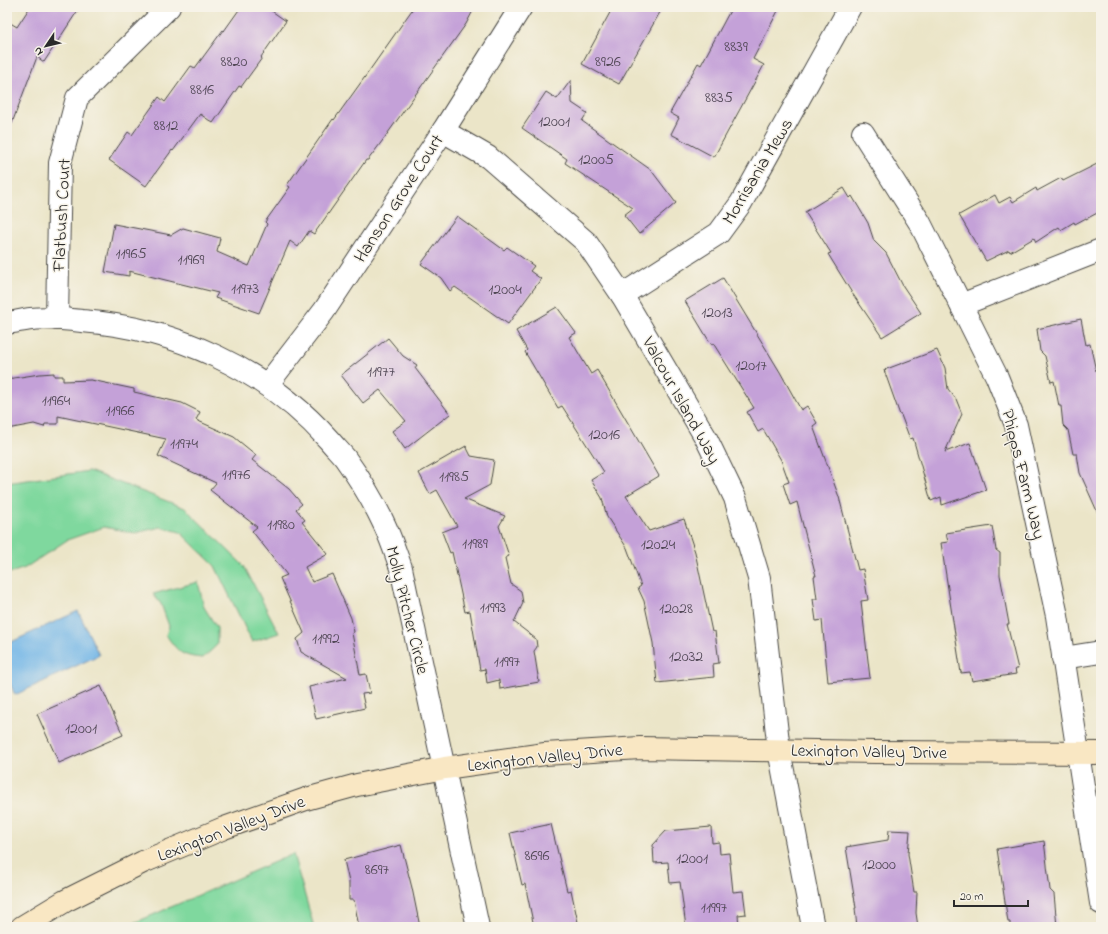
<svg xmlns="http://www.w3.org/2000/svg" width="1108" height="934" viewBox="0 0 1108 934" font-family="'Indie Flower',sans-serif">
<rect width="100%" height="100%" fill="#f7f3e8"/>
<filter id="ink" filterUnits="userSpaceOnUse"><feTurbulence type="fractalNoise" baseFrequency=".025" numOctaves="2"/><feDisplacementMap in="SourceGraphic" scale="8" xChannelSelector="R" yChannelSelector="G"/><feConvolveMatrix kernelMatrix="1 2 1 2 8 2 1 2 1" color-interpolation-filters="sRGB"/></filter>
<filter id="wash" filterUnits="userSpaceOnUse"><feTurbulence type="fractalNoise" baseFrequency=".012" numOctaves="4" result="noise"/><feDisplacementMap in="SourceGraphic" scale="16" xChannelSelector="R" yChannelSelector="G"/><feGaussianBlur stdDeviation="0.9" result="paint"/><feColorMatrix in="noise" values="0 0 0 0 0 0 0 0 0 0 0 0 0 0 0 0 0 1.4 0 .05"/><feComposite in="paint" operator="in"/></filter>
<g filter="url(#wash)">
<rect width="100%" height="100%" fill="#ebe5c8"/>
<g fill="#7fd89e" stroke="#558264">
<polygon points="89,471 185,508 244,566 279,633 252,642 215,566 180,532 161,527 135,533 104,527 67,540 25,568 7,574 7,483"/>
<path d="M198,582l6,25 13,21v17l-14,13c-22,-2 -24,-5 -37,-23l3,-9 -8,-22 -8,-10z"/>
<polygon points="293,854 314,927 125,927"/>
</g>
<polygon fill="#71b5e7" stroke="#4e7089" points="78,611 99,655 15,695 7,677 7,644"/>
<g id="blocks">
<g fill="#c4a1d8">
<polygon points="30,7 80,7 44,62 37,57 9,131 7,131 7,21 17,27"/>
<polygon points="241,7 266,7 286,21 261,57 262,58 241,87 239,86 213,123 200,114 173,151 172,150 146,186 109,160 128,132 132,135 159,97 165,102 191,66 195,68 223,30 224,31"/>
<polygon points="414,7 475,7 466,24 380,144 368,160 366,160 314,234 309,231 298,247 290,241 259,313 215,298 218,293 129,271 129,276 105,272 114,224 171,235 183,228 220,238 217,252 249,266 267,224 265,222 290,187 287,185 333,119 334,120 367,74"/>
<polygon points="613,7 663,7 619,84 582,64"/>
<polygon points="732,7 780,7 753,59 764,65 714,157 671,134 679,118 670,113 698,63 701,65"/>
<polygon points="571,80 572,103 587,113 582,121 651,170 676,203 639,234 624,215 633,208 565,163 567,159 522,128 546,92 557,99"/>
<polygon points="1101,162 1101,211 1086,219 1086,218 1075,224 1074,222 1061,230 1059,227 1036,242 1034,238 1010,252 1009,250 986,261 959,215 995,195 999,203 1010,197 1013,202 1036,188 1037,191 1061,178 1063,181"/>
<polygon points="844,188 850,198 852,196 868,223 874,241 886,253 903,286 921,313 882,337 852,293 828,254 831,253 805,212"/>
<polygon points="457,216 504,250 507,247 534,266 530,271 541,279 508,324 455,287 450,291 441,278 421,264"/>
<polygon points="723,278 780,372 801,410 807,406 817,423 813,426 839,497 858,570 863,569 868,600 861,601 870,678 828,682 822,620 816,621 813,599 817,599 814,576 816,576 797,502 790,505 783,484 789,482 781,460 763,429 758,432 747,412 754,408 713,343 711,344 685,301"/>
<polygon points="557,307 576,333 569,337 591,374 597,370 659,476 626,496 649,531 684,519 695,552 712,632 715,631 719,663 713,664 714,677 657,683 653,643 644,601 638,588 641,586 627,548 607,517 602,498 591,480 604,472 562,406 558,408 525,352 527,350 516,331"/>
<polygon points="1081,319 1086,345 1090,344 1096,371 1098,370 1101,383 1101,520 1080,473 1077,454 1073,454 1068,430 1063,425 1061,406 1059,406 1054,381 1051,382 1045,356 1040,351 1037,329"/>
<polygon points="388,338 403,356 417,365 415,368 450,414 405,449 392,431 406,421 380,390 363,403 341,375"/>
<polygon points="937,350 945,368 948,389 956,399 962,414 945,452 970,443 986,490 942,505 941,497 931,501 913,438 910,439 901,415 900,415 884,370"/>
<polygon points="54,373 54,376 63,376 63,381 91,380 134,389 134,392 182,403 200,412 196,420 234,437 256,455 252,460 289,489 302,504 296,509 305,520 302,522 328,554 305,567 312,582 332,574 351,618 354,632 352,633 360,675 366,674 370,693 362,694 365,708 316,719 309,687 347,678 301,652 297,639 304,633 280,578 287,575 252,531 257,527 210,490 216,483 158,456 166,439 58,416 58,424 45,424 44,427 34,424 7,429 7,379 40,374"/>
<polygon points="466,446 471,456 494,460 490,485 464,499 505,516 499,526 509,556 505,558 511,584 521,591 523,603 514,622 536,639 537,647 534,651 539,682 500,689 499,680 487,683 485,669 480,670 470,611 465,612 452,552 450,553 442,532 457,526 437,490 430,494 419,473"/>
<polygon points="992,526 996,550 1000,553 1000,575 1009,624 1007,624 1018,669 1015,669 1016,674 972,681 970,672 961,673 941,543 948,542 946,533"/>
<polygon points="101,686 123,735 59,763 37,714"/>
<polygon points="551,824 567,891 571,890 579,927 534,927 525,884 522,885 510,833"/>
<polygon points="711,827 712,843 719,842 720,854 729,853 733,892 743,891 746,914 738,915 739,927 686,927 680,882 670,883 668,862 654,863 653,845 666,831"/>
<polygon points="889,830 910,831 908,854 914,892 917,892 916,913 918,927 857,927 855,908 856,908 846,847 888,840"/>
<polygon points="1044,841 1047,865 1047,866 1050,890 1054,894 1057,927 1010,927 1010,922 1008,922 997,849"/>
<polygon points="401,845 412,888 420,927 359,927 354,900 349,900 349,882 344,860"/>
</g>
</g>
</g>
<g filter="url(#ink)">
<use href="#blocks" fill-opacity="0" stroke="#484743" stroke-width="1"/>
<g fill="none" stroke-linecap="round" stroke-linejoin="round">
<g stroke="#484743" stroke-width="24">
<g id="street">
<polyline points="443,131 488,157 586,242 622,295 706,438 735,498 759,578 779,750 813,927"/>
<polyline points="863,133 920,223 997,377 1016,425 1057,616 1101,903"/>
<polyline points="622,295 719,233 741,203 850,7"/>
<polyline points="961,305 1101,250"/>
<polyline points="57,319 60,163 77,98 169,7"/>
<path d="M7,323c8,-1 16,-3 24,-4 17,-2 34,0 51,2 93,7 184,48 247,119 5,6 11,12 16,18 15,21 29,44 40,68 6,13 11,28 16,42l77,359"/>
<polyline points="267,385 324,311 443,131 521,7"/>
<polyline points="1063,658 1101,652"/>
</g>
</g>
<g stroke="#484743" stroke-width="24">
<polyline id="secondary" points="22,927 65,901 143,862 224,828 306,799 357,785 445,768 545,754 640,748 875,752 1101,753"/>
</g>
<use href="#street" stroke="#fff" stroke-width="22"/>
<use href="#secondary" stroke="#f9e7c3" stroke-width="22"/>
</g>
</g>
<g text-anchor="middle" stroke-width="3" stroke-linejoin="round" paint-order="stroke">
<g font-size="16" fill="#514856">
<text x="736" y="51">8839</text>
<text x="234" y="66">8820</text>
<text x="608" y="66">8926</text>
<text x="202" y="94">8816</text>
<text x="719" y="102">8835</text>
<text x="554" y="126">12001</text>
<text x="166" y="130">8812</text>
<text x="596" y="164">12005</text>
<text x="131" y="258">11965</text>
<text x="191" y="264">11969</text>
<text x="245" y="293">11973</text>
<text x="505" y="294">12004</text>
<text x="717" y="317">12013</text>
<text x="751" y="370">12017</text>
<text x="381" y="376">11977</text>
<text x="56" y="405">11964</text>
<text x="120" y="415">11966</text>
<text x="604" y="439">12016</text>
<text x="184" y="448">11974</text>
<text x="236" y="479">11976</text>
<text x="454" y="481">11985</text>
<text x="281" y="529">11980</text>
<text x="475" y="548">11989</text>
<text x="658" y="549">12024</text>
<text x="493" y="612">11993</text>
<text x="676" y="613">12028</text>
<text x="326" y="643">11992</text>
<text x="686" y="661">12032</text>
<text x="507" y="666">11997</text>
<text x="81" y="733">12001</text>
<text x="537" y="860">8696</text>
<text x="692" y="863">12001</text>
<text x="879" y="869">12000</text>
<text x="377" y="874">8697</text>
<text x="714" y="912">11997</text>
</g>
<g font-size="18" fill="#2b2b2b" stroke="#f7f3e8">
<text transform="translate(757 171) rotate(-59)" y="6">Morrisania Mews</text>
<text transform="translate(398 198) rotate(-57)" y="6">Hanson Grove Court</text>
<text transform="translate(61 215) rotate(-87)" y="6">Flatbush Court</text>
<text transform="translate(682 400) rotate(61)" y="6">Valcour Island Way</text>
<text transform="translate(1024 474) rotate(76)" y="6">Phipps Farm Way</text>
<text transform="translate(408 610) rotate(76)" y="6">Molly Pitcher Circle</text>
<text transform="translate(869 751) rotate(1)" y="6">Lexington Valley Drive</text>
<text transform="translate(545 757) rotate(-6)" y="6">Lexington Valley Drive</text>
<text transform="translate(231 828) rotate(-21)" y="6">Lexington Valley Drive</text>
</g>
</g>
<rect width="1108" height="934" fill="none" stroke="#f7f3e8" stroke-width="24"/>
<g transform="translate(46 46) rotate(235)" stroke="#f7f3e8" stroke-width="3" paint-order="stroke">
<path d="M0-3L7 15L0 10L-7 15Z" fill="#2b2b2b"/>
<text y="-6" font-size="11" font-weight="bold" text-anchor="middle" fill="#2b2b2b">N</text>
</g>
<path d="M954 900v6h74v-6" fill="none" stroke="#2b2b2b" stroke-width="2"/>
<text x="960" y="900" font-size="12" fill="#2b2b2b" stroke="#f7f3e8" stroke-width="3" paint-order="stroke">20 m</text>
</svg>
